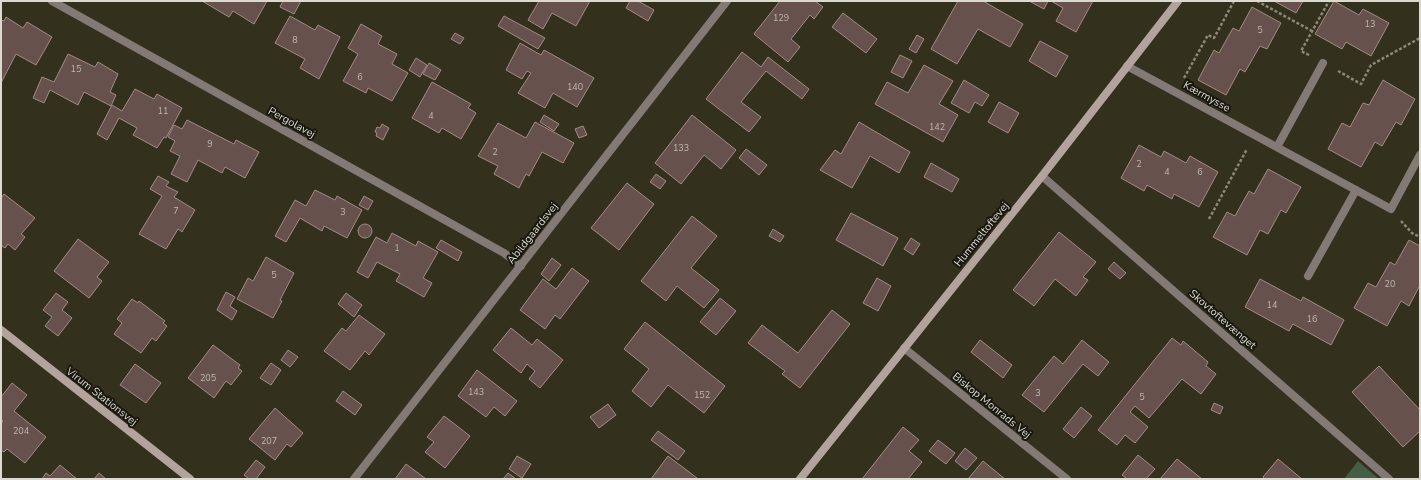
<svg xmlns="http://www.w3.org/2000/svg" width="1421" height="480" viewBox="0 0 1421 480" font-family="'Nunito Sans',sans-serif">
<rect width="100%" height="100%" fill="#34301e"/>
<polygon fill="#425e46" points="1358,461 1379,479 1344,479"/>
<g fill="#67514d" stroke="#a38b86">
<polygon points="202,1 267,1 254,24 233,11 229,17"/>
<polygon points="283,1 301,1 294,14 280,7"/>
<polygon points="539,1 590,1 576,26 552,13 543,29 528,20"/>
<polygon points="630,1 638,1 654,10 648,21 626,8"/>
<polygon points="780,1 815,1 823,7 814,19 810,15 791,39 800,47 788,62 754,34"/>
<polygon points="958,1 983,1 1023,24 1010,47 978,29 957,64 931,49"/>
<polygon points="1029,1 1048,1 1044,9"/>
<polygon points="1051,1 1093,1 1076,32 1056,21 1063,8"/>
<polygon points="1274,1 1303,1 1296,13"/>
<polygon points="1334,1 1359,15 1363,9 1389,23 1371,56 1346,42 1342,49 1315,34"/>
<polygon points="1252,7 1281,23 1267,49 1260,46 1245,72 1240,69 1226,95 1198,80 1214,50 1219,53 1233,28 1239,31"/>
<polygon points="843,13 877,39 866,53 832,27"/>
<polygon points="290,16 315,30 318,25 340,37 319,79 300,68 305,59 275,43"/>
<polygon points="504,16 545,38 538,49 498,26"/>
<polygon points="6,17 23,28 27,22 52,37 36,65 16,54 1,83 1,20 4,21"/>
<polygon points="361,24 382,36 378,44 397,54 392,64 408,73 392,101 368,88 366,93 343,81 358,54 348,48"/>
<polygon points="455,33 464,38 460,44 451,39"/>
<polygon points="917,35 924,39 916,53 909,49"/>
<polygon points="1040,41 1068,56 1056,77 1029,61"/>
<polygon points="520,43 541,55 544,50 594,78 577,107 553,93 545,108 518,93 531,73 527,71 522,79 506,70"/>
<polygon points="742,52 761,67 768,57 809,89 802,99 766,71 741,102 761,117 749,132 706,99"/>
<polygon points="68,54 95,67 98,62 118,74 110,92 116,95 111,106 84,92 78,105 50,90 44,103 33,98 42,77 54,82"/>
<polygon points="900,55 912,61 903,78 891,72"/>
<polygon points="416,58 427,65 420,77 409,70"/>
<polygon points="429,63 441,70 435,80 423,74"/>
<polygon points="924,65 953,81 939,104 958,115 943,142 875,104 887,82 908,93"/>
<polygon points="964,80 989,95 982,106 975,102 969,113 951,103"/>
<polygon points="1383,80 1415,99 1401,125 1396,122 1382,146 1375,142 1361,167 1328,149 1342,123 1350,127 1363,103 1369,105"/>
<polygon points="432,82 471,104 468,108 476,113 461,139 442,128 439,133 412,118"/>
<polygon points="135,89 154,99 157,94 182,108 166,138 164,137 157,148 133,135 137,128 119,118 107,140 97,134 112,105 122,111"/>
<polygon points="999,102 1019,113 1008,133 988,122"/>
<polygon points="544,115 559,124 554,131 540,122"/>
<polygon points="692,115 736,150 721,169 704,155 681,184 655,163"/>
<polygon points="187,120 234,144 236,140 259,152 245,178 225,167 222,173 198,160 187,182 171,174 180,156 170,151 175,141 168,137 174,125 182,129"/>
<polygon points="535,122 574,143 563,163 542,152 529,176 526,174 519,188 494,174 498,166 478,156 498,123 526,138"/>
<polygon points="859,122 910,152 899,173 870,156 852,188 820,170 835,150 841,154"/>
<polygon points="382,124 389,128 383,140 376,136 377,133 375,132 377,127 380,128"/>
<polygon points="583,126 587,135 579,138 575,129"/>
<polygon points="1139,145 1161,157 1164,151 1186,163 1190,156 1218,172 1199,207 1174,194 1172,199 1147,185 1144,191 1121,178"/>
<polygon points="746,149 767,165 759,175 739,158"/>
<polygon points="931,163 959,179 952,192 924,177"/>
<polygon points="1268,169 1301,187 1286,213 1281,210 1268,234 1260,230 1247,255 1213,237 1227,212 1235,216 1249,191 1254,194"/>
<polygon points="656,174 666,181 660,189 650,182"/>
<polygon points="158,176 169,182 166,186 178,192 174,197 195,210 182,232 178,229 166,249 139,234 162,196 150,189"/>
<polygon points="627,183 654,204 619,250 591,228"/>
<polygon points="315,190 335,200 337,196 362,210 347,238 324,226 322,231 300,218 286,242 275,236 295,200 306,206"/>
<polygon points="4,194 35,218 21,234 25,237 15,250 8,244 5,248 1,245 1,198"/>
<polygon points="364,196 373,201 368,210 359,205"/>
<polygon points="851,213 898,238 883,266 836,240"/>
<polygon points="692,216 717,236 691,268 719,290 704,308 677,286 666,301 641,281"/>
<circle cx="365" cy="231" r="7"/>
<polygon points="773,229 784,236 780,242 769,236"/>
<polygon points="1059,232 1096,262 1083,277 1088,280 1076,296 1055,279 1034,306 1013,290"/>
<polygon points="392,233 416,246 418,241 438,252 423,278 432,283 424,297 396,281 400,274 377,262 368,278 357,272 376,237 387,243"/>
<polygon points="911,238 920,244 913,255 904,249"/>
<polygon points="78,239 109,262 97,277 102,281 89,298 54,271"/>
<polygon points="441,240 462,252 458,261 436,248"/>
<polygon points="1409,240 1420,246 1420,285 1409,306 1401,301 1387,326 1354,308 1368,283 1376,287 1390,262 1395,265"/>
<polygon points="266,257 294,273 280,300 282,301 273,318 237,299 248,278 253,281"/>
<polygon points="552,258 561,265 549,281 541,274"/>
<polygon points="1114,262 1126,273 1120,279 1108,269"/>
<polygon points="572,268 589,281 560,319 555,315 545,329 520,310 543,279 556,289"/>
<polygon points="877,278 891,286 878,311 863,303"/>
<polygon points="1260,279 1301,301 1303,297 1344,320 1331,345 1293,324 1289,331 1245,307"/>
<polygon points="226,292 235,297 230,306 237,311 232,320 217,310"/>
<polygon points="56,293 68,302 62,310 72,318 58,336 45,326 52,317 43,310"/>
<polygon points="346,293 362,305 354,317 338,304"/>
<polygon points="720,298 736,311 716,335 700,322"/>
<polygon points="132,299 138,303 139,301 165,321 163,323 167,326 156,341 152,338 141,353 114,334 122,323 117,319"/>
<polygon points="832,310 850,324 800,388 782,374 785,371 748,343 762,325 798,353"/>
<polygon points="359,315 385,334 369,355 365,351 350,370 324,351 342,328 346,331"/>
<polygon points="645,322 725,386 704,413 668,385 651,407 632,391 649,369 624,349"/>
<polygon points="511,328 532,345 537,339 563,360 540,388 529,379 535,371 527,364 521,373 493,350"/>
<polygon points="1172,338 1181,345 1183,341 1208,362 1206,366 1216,374 1201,394 1182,379 1149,418 1135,406 1130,412 1148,427 1135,443 1125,435 1117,445 1098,430"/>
<polygon points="980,340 1012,365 1003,378 971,352"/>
<polygon points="1082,340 1109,362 1098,376 1083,364 1044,412 1022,395 1054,356 1063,364"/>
<polygon points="213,345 240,365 238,368 242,371 231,385 226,381 214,398 188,378"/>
<polygon points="288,350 298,357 290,367 281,360"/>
<polygon points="271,363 281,370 271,385 260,378"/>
<polygon points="135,364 161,383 146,403 120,385"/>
<polygon points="1379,366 1420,410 1420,431 1403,447 1352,392"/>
<polygon points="477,370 517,401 505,416 494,407 486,417 458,396"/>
<polygon points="12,383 27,395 14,411 46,437 25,463 7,449 4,452 1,450 1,424 3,421 1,419 1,397"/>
<polygon points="343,391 362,405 355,415 336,401"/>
<polygon points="1214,403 1223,407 1220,414 1211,410"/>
<polygon points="608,404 616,415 599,428 590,417"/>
<polygon points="1081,407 1092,416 1074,438 1063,429"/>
<polygon points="275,408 303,433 291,447 287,444 275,460 249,439"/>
<polygon points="444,416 470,436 445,468 425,452 434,442 427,437"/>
<polygon points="903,427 919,440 909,451 922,462 908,479 862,479"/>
<polygon points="658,431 685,451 678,460 651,440"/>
<polygon points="938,440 955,453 946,464 929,451"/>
<polygon points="965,448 977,458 966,470 955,461"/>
<polygon points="1138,455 1155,469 1146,479 1127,479 1122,475"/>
<polygon points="517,456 531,464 522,478 509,469"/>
<polygon points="668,456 697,478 696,479 651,479"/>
<polygon points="1177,459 1202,479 1160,479"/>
<polygon points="1278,459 1302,479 1265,479 1263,477"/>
<polygon points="256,460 265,467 256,479 249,479 244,475"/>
<polygon points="983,461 1005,479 968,479"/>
<polygon points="406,464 426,479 395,479"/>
<polygon points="60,465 77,479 42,479 46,473 50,476"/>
<polygon points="99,473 106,479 94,479"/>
<polygon points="508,473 516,479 503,479"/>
</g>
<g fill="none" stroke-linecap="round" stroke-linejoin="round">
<g stroke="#8c887a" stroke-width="2.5" stroke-dasharray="3 2" stroke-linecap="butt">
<polyline points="1257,1 1312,31"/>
<polyline points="1309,55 1301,51 1329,1"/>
<polyline points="1338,71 1361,84 1371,65 1420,38"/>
<polyline points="1184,78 1208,35 1214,38 1234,1"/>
<polyline points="1209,219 1247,149"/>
<polyline points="1401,221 1412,233 1420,237"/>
</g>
<g stroke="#837a75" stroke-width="8">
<polyline points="52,1 504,253 521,266"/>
<polyline points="1127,66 1391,209 1420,155"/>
<polyline points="1277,147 1323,63"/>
<polyline points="1042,176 1389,479"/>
<polyline points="1308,276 1356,190"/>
<polyline points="904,348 1067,479"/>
<polyline points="354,479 727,1"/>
</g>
<g stroke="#b2a49c" stroke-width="8">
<polyline points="1,330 190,479"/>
<polyline points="800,479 1042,176 1178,1"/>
</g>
</g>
<g text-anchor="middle" stroke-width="4" stroke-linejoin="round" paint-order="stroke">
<g font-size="9" fill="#bfb7ae">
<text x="781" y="21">129</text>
<text x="1370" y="27">13</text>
<text x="1260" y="33">5</text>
<text x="295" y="43">8</text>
<text x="76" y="72">15</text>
<text x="360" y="80">6</text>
<text x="575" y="90">140</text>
<text x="163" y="114">11</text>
<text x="431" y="119">4</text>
<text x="937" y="130">142</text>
<text x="210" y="147">9</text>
<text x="681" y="151">133</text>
<text x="495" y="155">2</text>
<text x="1139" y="167">2</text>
<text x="1167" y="175">4</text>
<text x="1200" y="175">6</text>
<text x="176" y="214">7</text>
<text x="343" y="215">3</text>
<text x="397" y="251">1</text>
<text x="274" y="278">5</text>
<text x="1390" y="287">20</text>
<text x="1272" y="308">14</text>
<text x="1312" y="322">16</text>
<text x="208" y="381">205</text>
<text x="476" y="395">143</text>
<text x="1038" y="396">3</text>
<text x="702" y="398">152</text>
<text x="1142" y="400">5</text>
<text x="21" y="434">204</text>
<text x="269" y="444">207</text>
</g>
<g font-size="11" fill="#dcd9ce" stroke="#191810">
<text transform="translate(1207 96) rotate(29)" y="4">Kærmysse</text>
<text transform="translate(292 122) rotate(29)" y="4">Pergolavej</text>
<text transform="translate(532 233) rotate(-52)" y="4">Abildgaardsvej</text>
<text transform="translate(981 234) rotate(-51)" y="4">Hummeltoftevej</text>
<text transform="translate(1223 319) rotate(41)" y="4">Skovtoftevænget</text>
<text transform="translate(102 396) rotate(38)" y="4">Virum Stationsvej</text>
<text transform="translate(992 405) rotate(39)" y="4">Biskop Monrads Vej</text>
</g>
</g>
<rect width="1421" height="480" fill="none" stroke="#dcd9ce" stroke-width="4"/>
</svg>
